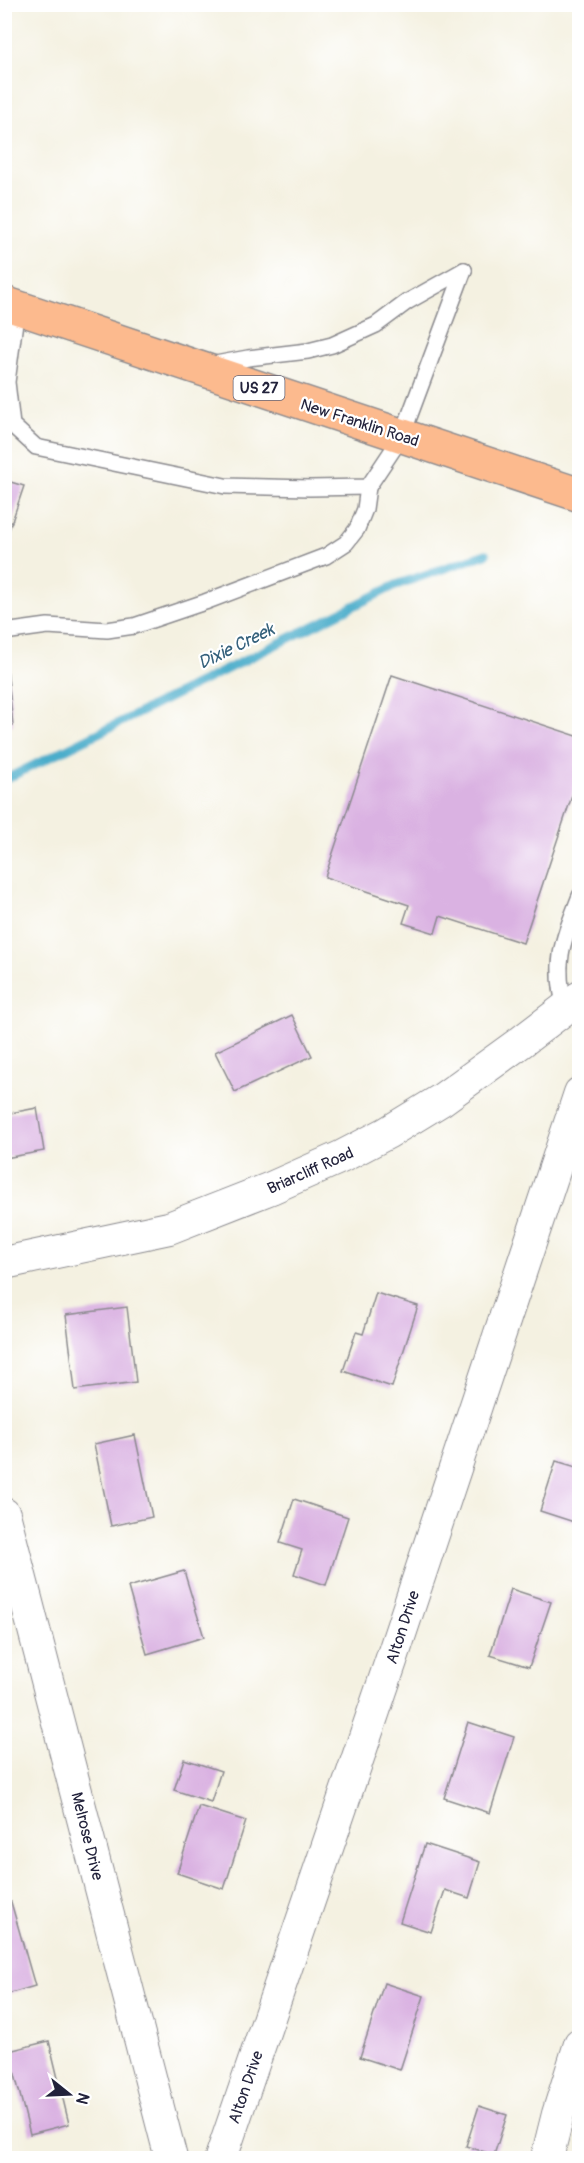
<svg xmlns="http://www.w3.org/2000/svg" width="584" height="2163" viewBox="0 0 584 2163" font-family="Pangolin,sans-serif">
<rect width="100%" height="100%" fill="#fff"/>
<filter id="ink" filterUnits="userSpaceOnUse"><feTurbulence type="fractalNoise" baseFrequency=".0167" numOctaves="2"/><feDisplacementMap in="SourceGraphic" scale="12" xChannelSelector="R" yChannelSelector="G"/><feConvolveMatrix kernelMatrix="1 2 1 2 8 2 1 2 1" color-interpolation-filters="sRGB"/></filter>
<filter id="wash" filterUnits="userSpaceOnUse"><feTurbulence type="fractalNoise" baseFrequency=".008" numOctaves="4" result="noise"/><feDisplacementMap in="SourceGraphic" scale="24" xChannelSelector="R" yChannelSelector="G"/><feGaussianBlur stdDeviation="1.35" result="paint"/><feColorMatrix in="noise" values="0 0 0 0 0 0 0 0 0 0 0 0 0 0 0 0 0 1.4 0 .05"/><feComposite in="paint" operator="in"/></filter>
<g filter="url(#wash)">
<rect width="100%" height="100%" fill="#f4f1e1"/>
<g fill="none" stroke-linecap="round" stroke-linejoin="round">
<polyline stroke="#4cadcb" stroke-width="9" points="4,780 396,585 486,554"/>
</g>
<g id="blocks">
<g fill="#dab2e2">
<polygon points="4,480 24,486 5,542 4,542"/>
<polygon points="4,658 6,658 13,725 4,726"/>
<polygon points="392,675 580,737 580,772 523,943 440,916 435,933 403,923 409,905 325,877"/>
<polygon points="292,1015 312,1056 235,1092 215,1052"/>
<polygon points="37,1108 44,1151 5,1158 5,1114"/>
<polygon points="376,1293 418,1306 392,1387 343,1371 356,1332 363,1334"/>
<polygon points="127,1307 136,1382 75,1390 66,1315"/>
<polygon points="135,1435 152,1517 111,1526 94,1444"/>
<polygon points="556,1461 580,1468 580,1524 540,1511"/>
<polygon points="294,1499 348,1517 326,1585 294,1574 302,1550 280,1543"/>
<polygon points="184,1571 204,1637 147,1654 128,1587"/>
<polygon points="511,1589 551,1602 529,1667 490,1655"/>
<polygon points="468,1722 514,1737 490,1813 444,1798"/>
<polygon points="184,1759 221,1771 211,1802 174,1790"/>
<polygon points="199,1806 246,1821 224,1889 177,1873"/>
<polygon points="425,1844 480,1862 469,1898 445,1890 431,1932 400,1922"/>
<polygon points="11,1902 35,1986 4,1995 4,1904"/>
<polygon points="384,1983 424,1996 400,2070 360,2057"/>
<polygon points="49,2041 69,2124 30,2134 9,2051"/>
<polygon points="479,2106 507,2115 494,2155 466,2146"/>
</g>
</g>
</g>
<g filter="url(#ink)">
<use href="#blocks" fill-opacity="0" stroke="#8b8a8e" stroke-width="1.5"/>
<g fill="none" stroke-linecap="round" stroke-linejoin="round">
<g stroke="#8b8a8e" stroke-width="18">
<g id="service">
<polyline points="17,307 7,382 12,425 36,447 225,486 310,488 368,487 402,436 464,270"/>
<polyline points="210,365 248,358 308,351 332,345 376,325 407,302 464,270"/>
<polyline points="4,632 48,626 107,630 134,626 205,602 326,556 346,543 357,529 365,509 368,487"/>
<path d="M565,1008c-12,-47 -2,-68 15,-112"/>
</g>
</g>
<g stroke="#8b8a8e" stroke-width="34">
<g id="minor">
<polyline points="4,1263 169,1228 271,1188 341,1157 387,1133 441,1100 521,1042 580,997"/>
<polyline points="4,1514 171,2158"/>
<polyline points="221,2158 391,1661 580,1093"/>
<polyline points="547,2158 558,2114 580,2044"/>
</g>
</g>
<g stroke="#8b8a8e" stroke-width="36">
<polyline id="trunk" points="4,303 580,495"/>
</g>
<use href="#service" stroke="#fff" stroke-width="15"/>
<use href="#minor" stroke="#fff" stroke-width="32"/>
<use href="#trunk" stroke="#fcba8e" stroke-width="33"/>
</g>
</g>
<g text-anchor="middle" stroke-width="4.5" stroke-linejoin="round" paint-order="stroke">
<rect fill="#fff" stroke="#646476" stroke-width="1.5" x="233.5" y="376" width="51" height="24" rx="4.5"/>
<g font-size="15" font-weight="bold" fill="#22223b">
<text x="259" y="393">US 27</text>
</g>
<g font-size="16" fill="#22223b" stroke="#fff">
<text transform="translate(360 422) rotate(18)" y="6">New Franklin Road</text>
<text transform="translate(310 1170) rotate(-24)" y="6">Briarcliff Road</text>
<text transform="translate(402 1627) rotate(-72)" y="6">Alton Drive</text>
<text transform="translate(88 1836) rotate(76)" y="6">Melrose Drive</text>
<text transform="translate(245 2087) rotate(-71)" y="6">Alton Drive</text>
</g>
<g font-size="18" font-style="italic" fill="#35617c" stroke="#fff">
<text transform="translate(236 646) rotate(-26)" y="6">Dixie Creek</text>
</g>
</g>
<rect width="584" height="2163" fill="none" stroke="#fff" stroke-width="24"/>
<g transform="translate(69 2094) rotate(108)" stroke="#ffffff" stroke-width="4.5" paint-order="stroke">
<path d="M0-4.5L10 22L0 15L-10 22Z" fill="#22223b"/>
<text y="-9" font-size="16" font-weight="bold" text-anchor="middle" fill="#22223b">N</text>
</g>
</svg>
